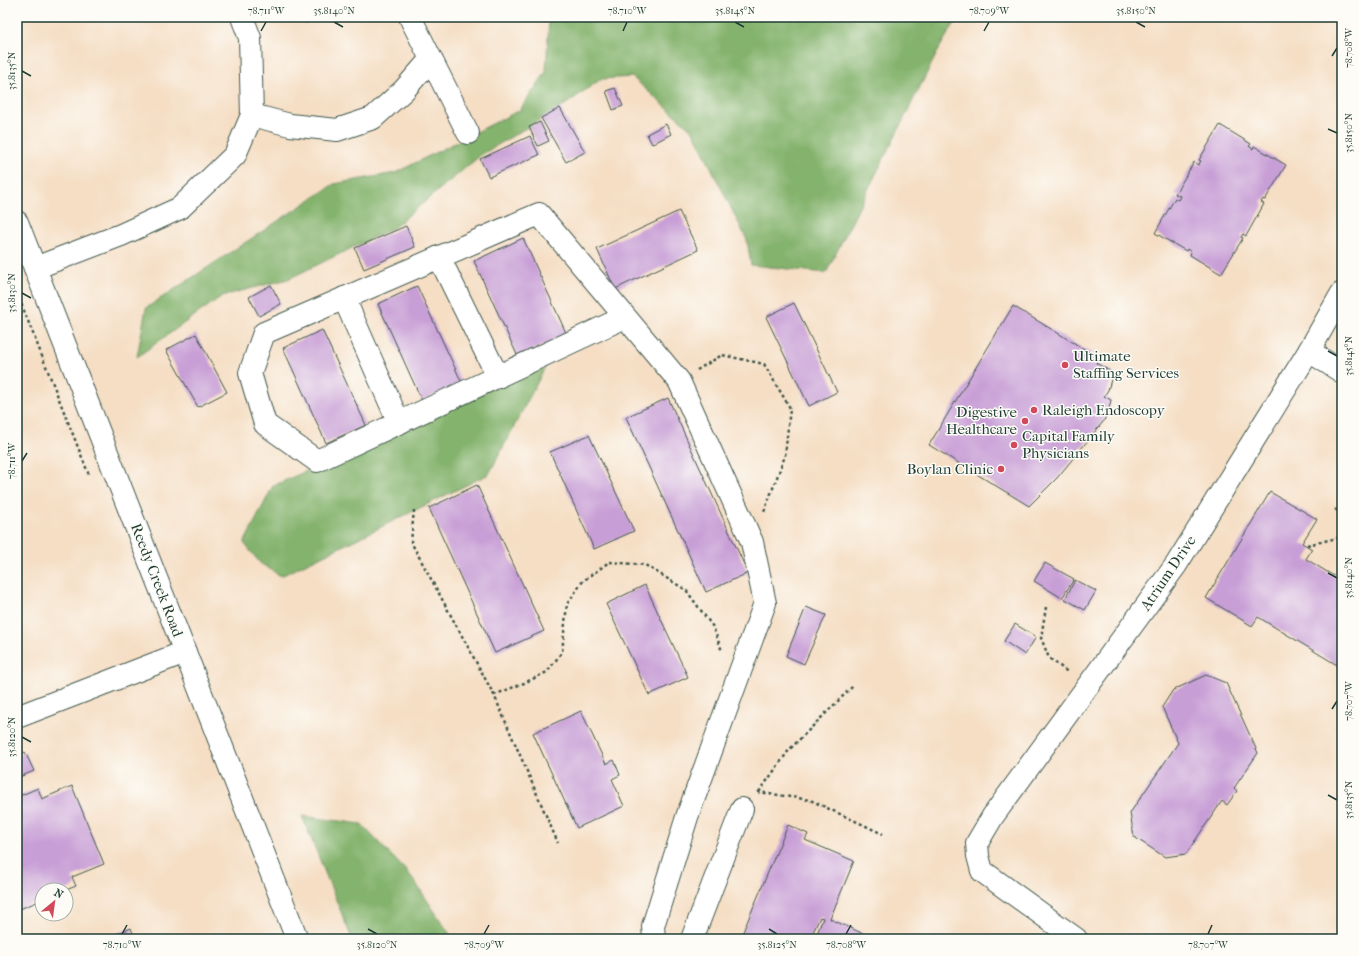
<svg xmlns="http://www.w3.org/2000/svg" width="1359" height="956" viewBox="0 0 1359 956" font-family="'IM FELL French Canon',serif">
<rect width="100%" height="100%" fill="#fdfcf7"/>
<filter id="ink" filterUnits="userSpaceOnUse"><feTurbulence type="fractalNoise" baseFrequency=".025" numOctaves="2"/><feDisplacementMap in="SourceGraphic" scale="8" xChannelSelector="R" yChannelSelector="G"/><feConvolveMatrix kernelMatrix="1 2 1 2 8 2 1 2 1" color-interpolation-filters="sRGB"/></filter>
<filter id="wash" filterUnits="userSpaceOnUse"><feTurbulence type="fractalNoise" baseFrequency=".012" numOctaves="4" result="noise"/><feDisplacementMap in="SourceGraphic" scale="16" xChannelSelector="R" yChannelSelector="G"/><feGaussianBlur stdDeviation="0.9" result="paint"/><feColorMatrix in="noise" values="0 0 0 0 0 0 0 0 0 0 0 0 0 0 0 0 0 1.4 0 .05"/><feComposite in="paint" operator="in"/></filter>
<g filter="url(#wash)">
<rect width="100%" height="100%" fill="#f5dec4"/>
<g fill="#84b36d" stroke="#527850">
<polygon points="549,17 958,17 940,47 826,273 751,265 747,240 693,131 632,77 601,79 566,104 481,155 393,228 288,279 222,296 137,357 146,308 334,184 395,173 520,110 546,72"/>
<polygon points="548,362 489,474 281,576 260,563 244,543 273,486"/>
<polygon points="302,816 361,824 411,876 453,939 352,939"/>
</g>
<g id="blocks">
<g fill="#c79ed6">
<polygon points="302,17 319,17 305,23"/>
<polygon points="615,88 623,106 613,110 606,91"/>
<polygon points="560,108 585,152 566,162 541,118"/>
<polygon points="540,122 549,141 538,146 529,127"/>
<polygon points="666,124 671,134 652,144 647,134"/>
<polygon points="1220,125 1251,144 1249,146 1253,149 1254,146 1286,165 1265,200 1263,199 1261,202 1264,204 1246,236 1243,234 1241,237 1243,238 1221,274 1190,255 1191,252 1187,249 1186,251 1155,233 1175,198 1178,200 1180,196 1175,194 1194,162 1198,165 1201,161 1199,160"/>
<polygon points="530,136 539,155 489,177 480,159"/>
<polygon points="679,211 698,250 615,289 597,249"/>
<polygon points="406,226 415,247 364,269 355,248"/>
<polygon points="523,238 567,335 518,357 474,261"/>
<polygon points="271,285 281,304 259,316 249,297"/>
<polygon points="417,286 462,383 422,401 378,304"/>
<polygon points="794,303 837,392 809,406 766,317"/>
<polygon points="1013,306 1099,358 1096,363 1113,373 1108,390 1104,396 1111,400 1108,413 1103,422 1057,478 1029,506 929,445"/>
<polygon points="322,330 366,425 326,443 283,348"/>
<polygon points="196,334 227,392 198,407 166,350"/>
<polygon points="668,398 748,573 706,592 626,417"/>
<polygon points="589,435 634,531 594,549 550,452"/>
<polygon points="477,485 544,631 495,653 429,508"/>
<polygon points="1270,492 1317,519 1302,543 1312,549 1306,559 1342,581 1342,668 1258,617 1252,626 1206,598"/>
<polygon points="1045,563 1074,579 1062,598 1034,581"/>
<polygon points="1075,580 1096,591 1085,610 1065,599"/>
<polygon points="645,585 688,677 649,695 606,604"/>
<polygon points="806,607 826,615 804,664 786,656"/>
<polygon points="1015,624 1036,637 1025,655 1004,641"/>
<polygon points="1206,675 1226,683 1258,753 1234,788 1237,791 1227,805 1222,801 1186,854 1165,857 1134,837 1130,813 1178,743 1162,707 1173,690"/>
<polygon points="581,711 606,764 614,760 620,775 612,779 624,806 577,828 533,733"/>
<polygon points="25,752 34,771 17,778 17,756"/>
<polygon points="72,786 104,864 72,877 76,886 66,890 42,890 42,900 17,910 17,797 38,788 42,799"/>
<polygon points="788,825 808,834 805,840 854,861 830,919 864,934 862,939 815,939 823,918 820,917 810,939 740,939"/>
<polygon points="131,928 135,939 105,939"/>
</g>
</g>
</g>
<g filter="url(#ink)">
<use href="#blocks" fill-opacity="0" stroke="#3f554a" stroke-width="1"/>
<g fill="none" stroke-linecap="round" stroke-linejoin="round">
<g stroke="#3f554a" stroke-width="24">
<g id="minor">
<polyline points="410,17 468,133"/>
<polyline points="252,115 290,125 337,130 373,118 404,90 431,59"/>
<polyline points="439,257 498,377"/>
<polyline points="35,268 121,235 180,208 235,155 252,115 250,38 242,17"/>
<polyline points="344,298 399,423"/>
<polyline points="625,317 317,461 265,424 250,373 264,333 539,214 679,381 752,542 765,603 687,817 653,926 654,939"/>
<polyline points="1309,351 1342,372"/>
<polyline points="17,717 185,652"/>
<polyline points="692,939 742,809"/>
<polyline points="1076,939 982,871 978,856 977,843 993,816 1176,565 1309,351 1342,293"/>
</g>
</g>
<g stroke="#3f554a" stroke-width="24">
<polyline id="major" points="17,222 297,939"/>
</g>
<g stroke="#3f554a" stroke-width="2.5" stroke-dasharray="3 3" stroke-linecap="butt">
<polyline points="17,293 89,475"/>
<polyline points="697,370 722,355 764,364 790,408 785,456 764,512"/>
<polyline points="1335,509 1342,514"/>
<polyline points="414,510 411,542 494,695 558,843"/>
<polyline points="1307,545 1342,537"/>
<polyline points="1046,607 1041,638 1049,658 1069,673"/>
<polyline points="494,695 524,683 547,672 562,652 567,604 583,581 609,562 645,565 686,590 713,627 722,651"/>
<polyline points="759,792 789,750 854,685"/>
<polyline points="758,793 759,792 810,800 883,834"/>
</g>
<use href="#minor" stroke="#fff" stroke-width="22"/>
<use href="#major" stroke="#fff" stroke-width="22"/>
</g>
</g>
<path fill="none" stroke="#1f3d34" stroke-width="1.5" d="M334,22l9,5M735,22l9,5M1136,22l9,5M261,31l5,-9M623,31l4,-9M984,31l5,-9M1332,56l5,-8M22,71l9,5M1328,129l9,4M22,293l9,5M1328,351l9,5M22,461l5,-8M1328,573l9,5M1332,709l5,-8M22,737l9,5M1328,795l9,5M368,929l9,5M769,929l8,5M122,934l5,-9M484,934l5,-9M846,934l5,-9M1208,934l4,-9"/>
<g fill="#d1495b" stroke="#fdfcf7" stroke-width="1.5">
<circle cx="1065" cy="365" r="4"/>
<circle cx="1034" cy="410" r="4"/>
<circle cx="1025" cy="421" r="4"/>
<circle cx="1014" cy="445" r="4"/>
<circle cx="1001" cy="469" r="4"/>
</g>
<g text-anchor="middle" stroke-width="3" stroke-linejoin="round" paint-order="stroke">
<g font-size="15" fill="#1f3d34" stroke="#fdfcf7" text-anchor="start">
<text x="1073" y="361">Ultimate<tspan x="1073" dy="17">Staffing Services</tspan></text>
<text x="1042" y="415">Raleigh Endoscopy</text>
<text x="1017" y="417" text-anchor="end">Digestive<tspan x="1017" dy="17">Healthcare</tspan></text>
<text x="1022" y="441">Capital Family<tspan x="1022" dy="17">Physicians</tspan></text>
<text x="993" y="474" text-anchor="end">Boylan Clinic</text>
</g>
<g font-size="15" fill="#1f3d34" stroke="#fdfcf7">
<text transform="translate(1168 573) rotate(-56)" y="5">Atrium Drive</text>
<text transform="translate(157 580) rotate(69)" y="5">Reedy Creek Road</text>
</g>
</g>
<rect width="1359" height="956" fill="none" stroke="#fdfcf7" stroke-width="44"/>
<g transform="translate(54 902) rotate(29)"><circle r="19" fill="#fdfcf7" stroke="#a4b0a9"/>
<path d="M0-3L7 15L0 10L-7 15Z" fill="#d1495b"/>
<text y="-6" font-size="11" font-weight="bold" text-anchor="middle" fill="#1f3d34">N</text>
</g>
<rect x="22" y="22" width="1315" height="912" fill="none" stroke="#1f3d34" stroke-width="1.5"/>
<g font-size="10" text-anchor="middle" fill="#1f3d34">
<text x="266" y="14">78.711°W</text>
<text x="334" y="14">35.8140°N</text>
<text x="627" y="14">78.710°W</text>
<text x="735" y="14">35.8145°N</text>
<text x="989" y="14">78.709°W</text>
<text x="1136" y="14">35.8150°N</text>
<text transform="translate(1348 48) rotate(-90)" y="4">78.708°W</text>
<text transform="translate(11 71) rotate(-90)" y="4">35.8135°N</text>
<text transform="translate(1348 133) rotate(-90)" y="4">35.8150°N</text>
<text transform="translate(11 293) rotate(-90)" y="4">35.8130°N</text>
<text transform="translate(1348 356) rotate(-90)" y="4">35.8145°N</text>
<text transform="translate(11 461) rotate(-90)" y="4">78.711°W</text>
<text transform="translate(1348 578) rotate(-90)" y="4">35.8140°N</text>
<text transform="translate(1348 701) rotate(-90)" y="4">78.707°W</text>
<text transform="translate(11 737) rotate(-90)" y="4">35.8120°N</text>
<text transform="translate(1348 800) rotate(-90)" y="4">35.8135°N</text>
<text x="122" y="948">78.710°W</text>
<text x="377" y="948">35.8120°N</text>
<text x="484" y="948">78.709°W</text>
<text x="777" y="948">35.8125°N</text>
<text x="846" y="948">78.708°W</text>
<text x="1208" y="948">78.707°W</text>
</g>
</svg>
